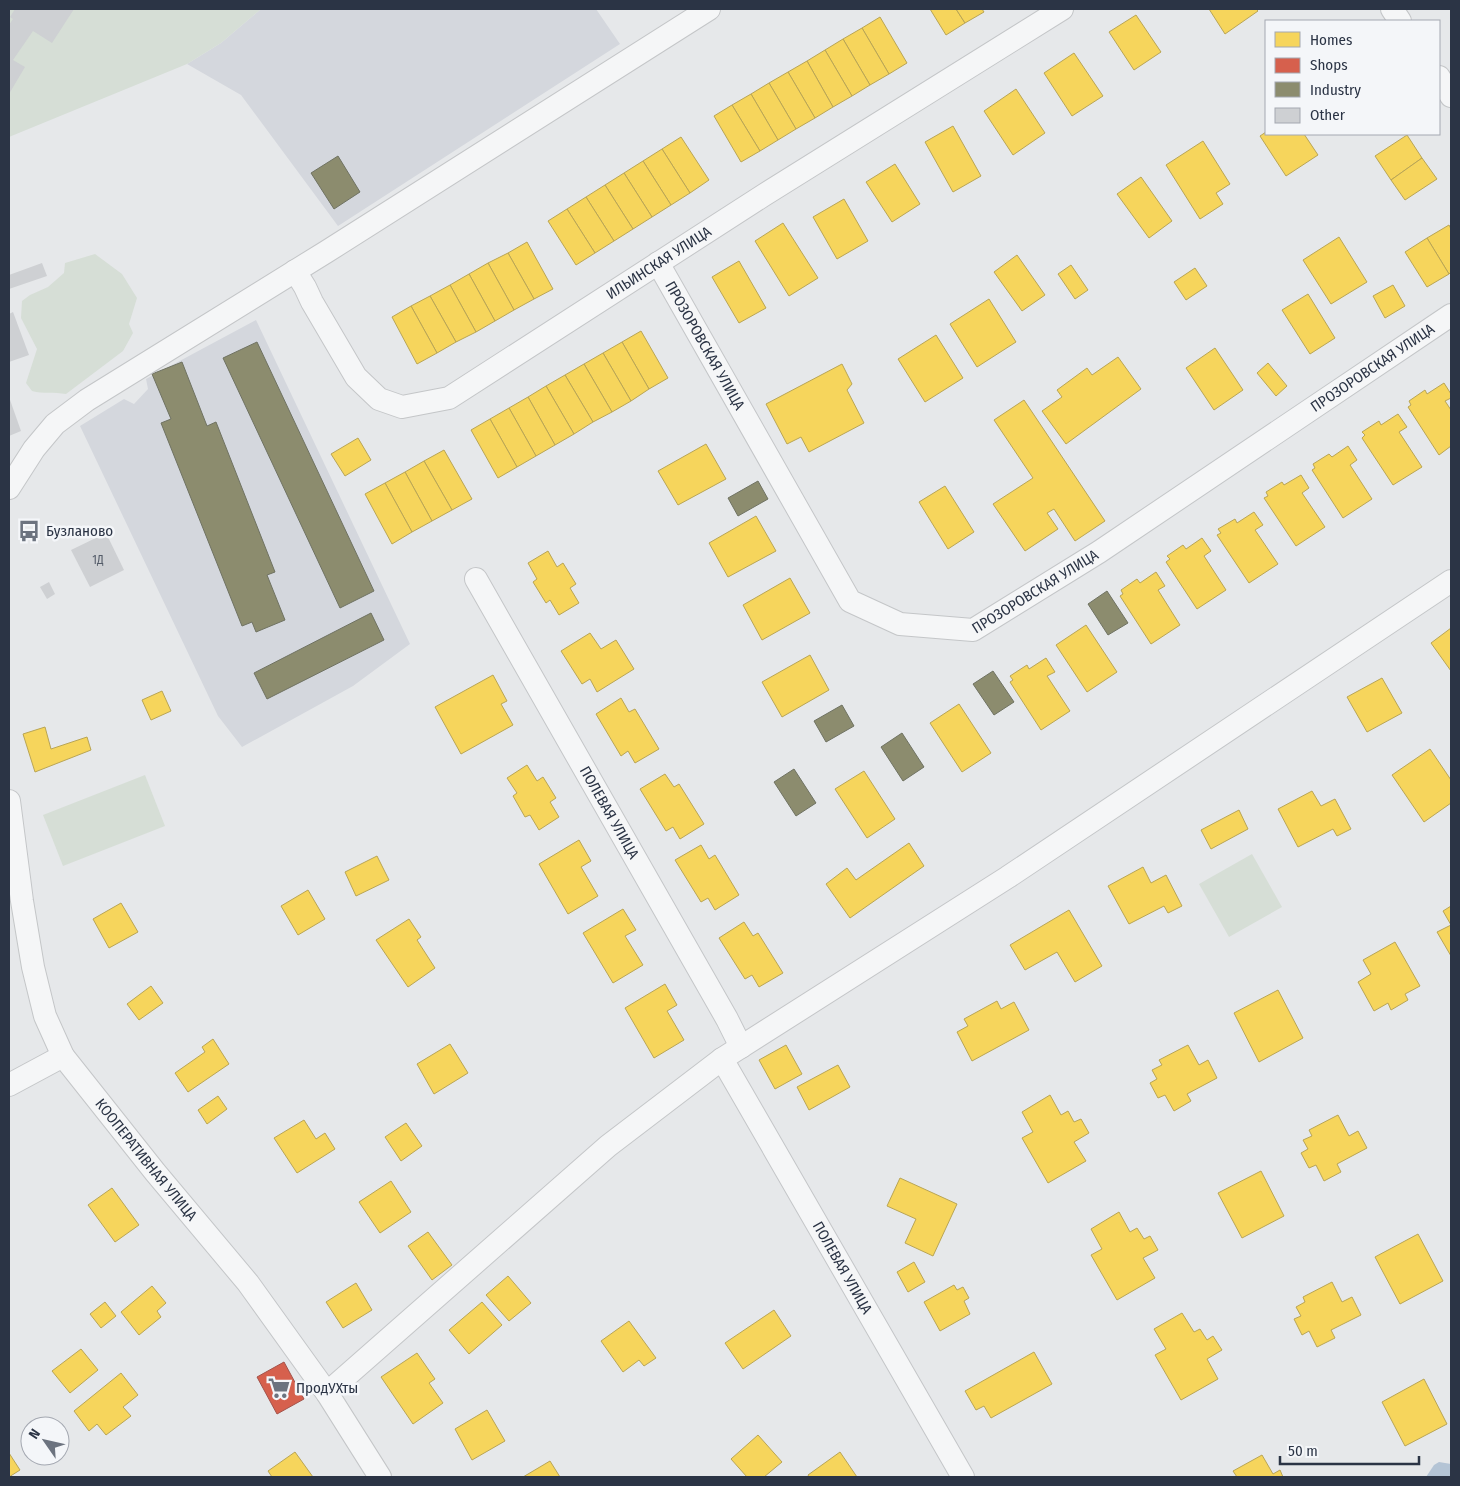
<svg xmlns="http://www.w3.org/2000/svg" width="1460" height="1486" viewBox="0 0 1460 1486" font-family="'Fira Sans Condensed',sans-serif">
<rect width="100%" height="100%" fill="#e6e8ea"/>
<g fill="#d4d7dd">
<polygon points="261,9 596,9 620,44 338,226 241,95 187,64 221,43"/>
<polygon points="256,320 410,644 353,686 242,747 218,716 80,426 124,399 134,404 148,389 146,379"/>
</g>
<g fill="#d6ded6">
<polygon points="9,9 261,9 221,43 187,64 9,137"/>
<path d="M95,254l27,20 15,24 -8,26 4,9 -10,18 -57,43c-12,-2 -23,0 -34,-3l-6,-8 11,-34 -16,-31 1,-17 8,-6 18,-8 16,-14 1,-10z"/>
<polygon points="145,775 165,826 63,866 43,815"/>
<polygon points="1252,854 1282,907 1229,937 1199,884"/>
</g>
<polygon fill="#b4c4d5" points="1439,1462 1451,1464 1451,1477 1426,1477 1434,1465"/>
<g fill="#f6d55c" stroke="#b9a555">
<polygon points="930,9 956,9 965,23 946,35"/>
<polygon points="956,9 982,9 984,12 965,23"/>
<polygon points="1209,9 1256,9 1258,11 1225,34"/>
<polygon points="1136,15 1161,52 1134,70 1109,32"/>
<polygon points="880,17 907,63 889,74 862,28"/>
<polygon points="862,28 889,74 870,85 843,39"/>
<polygon points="843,39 870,85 852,96 825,50"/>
<polygon points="825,50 852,96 833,107 807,61"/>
<polygon points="1074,53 1103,96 1072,116 1044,73"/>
<polygon points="807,61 833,107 815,118 788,72"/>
<polygon points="788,72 815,118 796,129 769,83"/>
<polygon points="769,83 796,129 778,140 751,94"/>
<polygon points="1016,89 1045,133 1013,155 984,111"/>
<polygon points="751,94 778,140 760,151 732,105"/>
<polygon points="732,105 760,151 741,162 714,116"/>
<polygon points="953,126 981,176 953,192 925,142"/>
<polygon points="1266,132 1266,134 1304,134 1318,155 1286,176 1260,136"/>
<polygon points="1407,135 1422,158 1391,180 1375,156"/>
<polygon points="681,137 709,180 690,193 662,149"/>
<polygon points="1203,141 1230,184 1216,193 1223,204 1200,219 1166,165"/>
<polygon points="662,149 690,193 671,205 643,161"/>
<polygon points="1422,158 1437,179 1405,200 1391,180"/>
<polygon points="643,161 671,205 652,217 624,173"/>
<polygon points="895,164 920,204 892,222 866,182"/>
<polygon points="624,173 652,217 633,229 605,185"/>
<polygon points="1141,177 1172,221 1149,238 1117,194"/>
<polygon points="605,185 633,229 614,241 586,197"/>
<polygon points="586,197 614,241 595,253 567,209"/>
<polygon points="844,199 868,241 837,259 813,217"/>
<polygon points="567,209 595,253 576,265 548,221"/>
<polygon points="783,223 818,278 789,296 755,241"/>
<polygon points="1449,225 1451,229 1451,272 1449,274 1427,238"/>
<polygon points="1339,237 1367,282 1331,304 1303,260"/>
<polygon points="1427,238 1449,274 1427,287 1405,252"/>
<polygon points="527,242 553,289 534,299 508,253"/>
<polygon points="508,253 534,299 514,310 488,263"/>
<polygon points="1017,255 1045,295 1022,311 994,272"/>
<polygon points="739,261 766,308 739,323 712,277"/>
<polygon points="488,263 514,310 495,321 469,274"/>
<polygon points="1071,265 1088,290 1075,299 1058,274"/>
<polygon points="1195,268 1207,286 1186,300 1174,282"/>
<polygon points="469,274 495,321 476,332 450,285"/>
<polygon points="450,285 476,332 456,342 430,296"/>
<polygon points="1393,285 1405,306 1385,318 1373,296"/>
<polygon points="1308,294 1335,338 1310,354 1282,310"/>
<polygon points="430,296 456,342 437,353 411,306"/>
<polygon points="989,299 1016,342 977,367 950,324"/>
<polygon points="411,306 437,353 417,364 392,317"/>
<polygon points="641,331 668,378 649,389 622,342"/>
<polygon points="936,335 963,378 925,402 898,359"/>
<polygon points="622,342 649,389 631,401 603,353"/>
<polygon points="1215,348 1243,390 1214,410 1186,368"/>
<polygon points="603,353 631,401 612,412 584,364"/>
<polygon points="1118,357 1141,389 1066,444 1042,411 1062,397 1057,390 1087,368 1092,375"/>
<polygon points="1268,363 1287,386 1276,396 1257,373"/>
<polygon points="584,364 612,412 593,422 565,375"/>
<polygon points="842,364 852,384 847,390 864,423 809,452 801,437 787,444 766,404"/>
<polygon points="565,375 593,422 574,434 546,386"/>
<polygon points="1444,383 1451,394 1451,398 1445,401 1451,410 1451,446 1439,455 1408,407 1411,405 1409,401 1425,390 1427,394"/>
<polygon points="546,386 574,434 555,445 528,397"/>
<polygon points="528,397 555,445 536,456 509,408"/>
<polygon points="1024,400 1105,521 1075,541 1054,509 1047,513 1058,529 1025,551 993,504 1033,478 994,420"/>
<polygon points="509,408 536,456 517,467 490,419"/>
<polygon points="1398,414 1407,427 1399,432 1422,467 1393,485 1362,438 1365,435 1362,432 1379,421 1381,425"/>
<polygon points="490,419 517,467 498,478 471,430"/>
<polygon points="358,438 371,460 345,476 331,454"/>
<polygon points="706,444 726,479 678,505 658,471"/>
<polygon points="1348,446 1357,460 1350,465 1372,499 1343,518 1312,470 1315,468 1313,464 1329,454 1332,457"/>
<polygon points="444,450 472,499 452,510 424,461"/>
<polygon points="424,461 452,510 432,521 405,472"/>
<polygon points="405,472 432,521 412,532 385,483"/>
<polygon points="1301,475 1309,488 1302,493 1325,527 1296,546 1264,498 1268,496 1266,492 1282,482 1284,485"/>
<polygon points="385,483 412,532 392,544 365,494"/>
<polygon points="945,486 974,532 948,549 919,502"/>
<polygon points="1254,512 1263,525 1255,530 1278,564 1249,583 1217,535 1221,533 1218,529 1235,519 1237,523"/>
<polygon points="756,516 776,551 728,577 709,543"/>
<polygon points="1202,538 1211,551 1204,556 1226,590 1197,609 1166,562 1170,559 1167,556 1183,545 1186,549"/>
<polygon points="548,551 557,567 563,563 576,584 570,588 579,603 559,615 550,600 546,603 533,582 537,579 528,563"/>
<polygon points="1156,572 1165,586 1158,590 1180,625 1151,644 1120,596 1123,594 1121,590 1137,579 1140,583"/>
<polygon points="790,578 810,613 762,640 743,605"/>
<polygon points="1086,625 1117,672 1087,692 1056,645"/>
<polygon points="1451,628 1451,671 1431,643"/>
<polygon points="590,633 601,649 616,640 634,669 597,692 590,679 582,684 561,651"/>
<polygon points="810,655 829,690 782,717 762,682"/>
<polygon points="1046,658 1055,672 1047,676 1070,711 1041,730 1010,682 1013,680 1010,676 1027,665 1029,669"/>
<polygon points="493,675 507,701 501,704 513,725 461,754 435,707"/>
<polygon points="1382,678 1402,713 1367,732 1347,697"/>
<polygon points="162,691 171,711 151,720 142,700"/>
<polygon points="621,698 629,712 635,709 659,749 635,763 628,751 621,756 596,714"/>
<polygon points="959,704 991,753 962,772 930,723"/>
<polygon points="45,727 51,749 87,737 91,750 35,772 23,734"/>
<polygon points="1430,749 1451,780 1451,803 1424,822 1392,775"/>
<polygon points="527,765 537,781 543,777 556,798 550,802 559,817 539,830 530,815 525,817 513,796 517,793 507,778"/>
<polygon points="864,771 895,819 867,838 835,789"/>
<polygon points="665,774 674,787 679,784 704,824 680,839 673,827 666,831 640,789"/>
<polygon points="1312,791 1321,806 1335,799 1351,829 1337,836 1333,829 1298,847 1278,809"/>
<polygon points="1239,810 1248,829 1211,849 1201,830"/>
<polygon points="579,840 591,861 581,867 598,896 568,914 539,864"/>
<polygon points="909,843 924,866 850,918 826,884 847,868 856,880"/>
<polygon points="701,845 709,859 715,855 739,895 715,910 708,898 701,902 675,860"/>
<polygon points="377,856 389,880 356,896 345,872"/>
<polygon points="1143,867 1151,883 1166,875 1182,906 1168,913 1164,906 1129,924 1108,886"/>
<polygon points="308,890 325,919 298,935 281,906"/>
<polygon points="121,903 138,932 109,948 93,919"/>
<polygon points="1451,906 1451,956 1437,932 1451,925 1443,911"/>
<polygon points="623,909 636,930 625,936 643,965 613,983 583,933"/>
<polygon points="1069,910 1102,966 1075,982 1057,952 1025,970 1010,945"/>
<polygon points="409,919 421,937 417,940 435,968 408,987 376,940"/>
<polygon points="744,922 753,936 758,933 783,973 759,987 752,975 745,979 719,938"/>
<polygon points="1395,942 1420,986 1405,994 1408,1000 1391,1010 1388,1003 1374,1011 1358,982 1371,974 1363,960"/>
<polygon points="665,984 677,1005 667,1011 684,1040 654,1058 625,1008"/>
<polygon points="151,986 163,1003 139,1020 127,1004"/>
<polygon points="1278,990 1303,1038 1259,1062 1234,1013"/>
<polygon points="997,1001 1001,1009 1014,1002 1029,1030 972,1061 957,1032 968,1026 964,1019"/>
<polygon points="213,1039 229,1064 188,1092 175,1073 205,1052 202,1047"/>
<polygon points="450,1044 468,1073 434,1094 417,1064"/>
<polygon points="786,1045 802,1074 775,1089 759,1060"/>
<polygon points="1188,1045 1199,1065 1208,1060 1217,1078 1187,1094 1191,1101 1174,1111 1165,1095 1158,1098 1150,1083 1157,1079 1152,1070 1162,1065 1159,1060"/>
<polygon points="838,1065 850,1087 809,1110 797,1087"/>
<polygon points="1050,1095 1061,1115 1068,1111 1074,1122 1081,1119 1089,1133 1074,1142 1086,1161 1048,1183 1022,1138 1033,1132 1022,1112"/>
<polygon points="218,1096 227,1109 207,1124 198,1110"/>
<polygon points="1338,1115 1349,1136 1358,1131 1367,1148 1337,1164 1341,1172 1324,1181 1316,1165 1309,1168 1301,1153 1308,1149 1303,1140 1312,1136 1309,1130"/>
<polygon points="304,1120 316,1139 325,1133 335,1149 297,1173 274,1138"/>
<polygon points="406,1123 422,1146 401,1161 385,1137"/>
<polygon points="1261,1171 1284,1216 1242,1238 1218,1193"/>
<polygon points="900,1178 957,1204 933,1256 905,1243 916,1219 887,1206"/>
<polygon points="391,1181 411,1212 380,1233 359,1202"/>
<polygon points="112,1188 139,1225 115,1242 88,1205"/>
<polygon points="1119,1212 1130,1232 1137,1228 1144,1239 1150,1236 1158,1250 1143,1258 1155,1278 1117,1300 1091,1255 1102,1249 1091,1229"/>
<polygon points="428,1232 452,1265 432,1280 408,1246"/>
<polygon points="1418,1234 1443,1281 1400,1304 1375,1257"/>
<polygon points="914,1262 925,1282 908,1292 897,1272"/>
<polygon points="508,1276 531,1303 509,1321 486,1295"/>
<polygon points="1332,1282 1342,1302 1352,1297 1361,1315 1331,1330 1335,1338 1317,1347 1309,1331 1302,1335 1294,1319 1301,1316 1296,1307 1305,1302 1303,1297"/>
<polygon points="356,1283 372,1310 343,1328 326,1302"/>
<polygon points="954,1285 957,1290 963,1287 969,1298 964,1301 970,1314 940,1331 924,1302"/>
<polygon points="152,1286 166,1303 157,1311 161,1317 139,1335 121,1312"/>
<polygon points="105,1302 116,1316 101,1328 90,1314"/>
<polygon points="482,1302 502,1325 469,1354 449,1330"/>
<polygon points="774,1310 791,1336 743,1369 725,1343"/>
<polygon points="1182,1313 1194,1332 1200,1329 1207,1340 1213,1336 1222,1350 1207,1359 1218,1379 1181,1400 1155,1355 1166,1349 1154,1329"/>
<polygon points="629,1321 656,1358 644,1366 639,1360 623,1372 601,1341"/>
<polygon points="81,1349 98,1370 70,1393 52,1371"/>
<polygon points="1034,1352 1052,1384 991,1418 984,1406 976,1410 965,1391"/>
<polygon points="417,1353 435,1379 429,1383 443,1403 413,1424 381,1377"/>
<polygon points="121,1373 138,1395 123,1407 131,1416 106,1435 97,1424 89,1431 74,1411"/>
<polygon points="1424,1379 1447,1424 1405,1446 1382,1402"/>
<polygon points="487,1410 505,1441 472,1460 455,1429"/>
<polygon points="758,1435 782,1462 764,1477 747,1477 731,1459"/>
<polygon points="295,1452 313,1477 272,1477 268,1471"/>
<polygon points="840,1452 857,1477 809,1477 808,1475"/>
<polygon points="9,1453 20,1470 9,1477"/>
<polygon points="1262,1455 1273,1474 1280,1470 1283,1477 1237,1477 1233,1471"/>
<polygon points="550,1461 560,1477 523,1477"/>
</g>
<polygon fill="#d6604d" stroke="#a3534b" points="284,1362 304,1399 277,1414 257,1377"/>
<g fill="#8c8c6e" stroke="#6f7262">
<polygon points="338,156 360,192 334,209 311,173"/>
<polygon points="257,342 374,591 340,608 223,358"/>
<polygon points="182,362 207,426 216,422 275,572 267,575 285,620 256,632 252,622 242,626 161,423 171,419 152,374"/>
<polygon points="758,481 768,499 738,516 728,498"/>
<polygon points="1107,591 1128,623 1108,635 1088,604"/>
<polygon points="371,613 384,640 267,699 254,673"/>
<polygon points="993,671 1014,702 994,715 973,684"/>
<polygon points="842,705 854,726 826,742 814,721"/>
<polygon points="902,733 924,767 903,781 881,747"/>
<polygon points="794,769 816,803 796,816 774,782"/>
</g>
<g fill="#ced0d3">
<polygon points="15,9 74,9 52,43 33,31 13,60 25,67 9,94 9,25 13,19 10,17"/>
<polygon points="42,263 47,276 9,289 9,275"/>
<polygon points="13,312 29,355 9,362 9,314"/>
<polygon points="9,397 21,431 9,436"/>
<polygon points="106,533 124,570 90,587 71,550"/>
<polygon points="49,582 55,594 47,599 40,587"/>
</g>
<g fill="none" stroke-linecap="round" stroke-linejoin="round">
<g stroke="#c4c6c8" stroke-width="24">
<g id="minor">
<polyline points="1392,9 1400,21"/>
<polyline points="1439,77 1451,96"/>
<path id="s1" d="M658,263l192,338 50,23 73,6 126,-78 352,-237"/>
<path id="s2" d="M295,271l10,16 7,15 44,75 23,22 23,8 47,-9 315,-203 298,-186"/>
<polyline points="9,488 34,449 55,424 87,400 326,252 709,9"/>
<path id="s3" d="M476,579l251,440 14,28"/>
<path id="s4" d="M9,801l13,100 11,66 12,49 18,40 92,116 93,111 79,110 53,84"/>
<path id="s5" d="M722,1059l241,418"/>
<polyline points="9,1085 63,1056"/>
<polyline points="327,1393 608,1146 722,1059 1008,877 1451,581"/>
</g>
</g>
<use href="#minor" stroke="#f5f6f7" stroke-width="22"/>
</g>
<defs>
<g id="bus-bare" transform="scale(1.725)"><path d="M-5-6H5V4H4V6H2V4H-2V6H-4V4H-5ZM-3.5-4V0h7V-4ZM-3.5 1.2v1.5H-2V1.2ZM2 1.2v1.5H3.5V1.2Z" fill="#6c737f" stroke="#f4f6f9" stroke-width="2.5" paint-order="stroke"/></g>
<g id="supermarket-bare" transform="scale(1.725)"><path d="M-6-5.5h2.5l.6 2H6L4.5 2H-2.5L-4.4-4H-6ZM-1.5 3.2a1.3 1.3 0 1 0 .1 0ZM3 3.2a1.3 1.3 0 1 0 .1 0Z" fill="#6c737f" stroke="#f4f6f9" stroke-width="2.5" paint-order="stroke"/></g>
</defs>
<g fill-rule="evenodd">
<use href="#bus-bare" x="29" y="531"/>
<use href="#supermarket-bare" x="279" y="1388"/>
</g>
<g text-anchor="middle" stroke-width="5" stroke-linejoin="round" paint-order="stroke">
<g font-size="12" fill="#545c69">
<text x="98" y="564">1Д</text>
</g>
<g font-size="15" fill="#2b3445" stroke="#f4f6f9">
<text dy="5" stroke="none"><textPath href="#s2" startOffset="476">ИЛЬИНСКАЯ УЛИЦА</textPath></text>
<text dy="5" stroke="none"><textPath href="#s1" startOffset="95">ПРОЗОРОВСКАЯ УЛИЦА</textPath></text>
<text dy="5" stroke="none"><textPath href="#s1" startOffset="995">ПРОЗОРОВСКАЯ УЛИЦА</textPath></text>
<text dy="5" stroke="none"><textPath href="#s1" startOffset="590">ПРОЗОРОВСКАЯ УЛИЦА</textPath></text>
<text dy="5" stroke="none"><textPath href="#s3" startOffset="269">ПОЛЕВАЯ УЛИЦА</textPath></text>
<text dy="5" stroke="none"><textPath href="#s4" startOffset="395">КООПЕРАТИВНАЯ УЛИЦА</textPath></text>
<text dy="5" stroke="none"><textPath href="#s5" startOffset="241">ПОЛЕВАЯ УЛИЦА</textPath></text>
</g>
<g font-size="15" fill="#2b3445" stroke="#f4f6f9" text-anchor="start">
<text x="46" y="536">Бузланово</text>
<text x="296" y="1393">ПродУХты</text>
</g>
</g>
<rect width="1460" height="1486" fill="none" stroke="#2b3445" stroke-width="20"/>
<rect x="1265" y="20" width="175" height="115" fill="#f4f6f9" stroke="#a4a8b1"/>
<rect x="1275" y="32" width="25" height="15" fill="#f6d55c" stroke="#a4a8b1"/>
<text x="1310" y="45" font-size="15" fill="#2b3445">Homes</text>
<rect x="1275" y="58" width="25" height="15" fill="#d6604d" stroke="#a4a8b1"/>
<text x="1310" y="70" font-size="15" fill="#2b3445">Shops</text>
<rect x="1275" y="82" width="25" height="15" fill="#8c8c6e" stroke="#a4a8b1"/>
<text x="1310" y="95" font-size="15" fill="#2b3445">Industry</text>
<rect x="1275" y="108" width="25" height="15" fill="#ced0d3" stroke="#a4a8b1"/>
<text x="1310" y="120" font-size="15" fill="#2b3445">Other</text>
<g transform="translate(45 1441) rotate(304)"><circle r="24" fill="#f4f6f9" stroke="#a4a8b1"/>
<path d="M0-4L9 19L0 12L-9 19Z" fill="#6c737f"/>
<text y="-8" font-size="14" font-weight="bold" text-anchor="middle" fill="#2b3445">N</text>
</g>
<path d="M1280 1456v8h139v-8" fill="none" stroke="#2b3445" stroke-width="2.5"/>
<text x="1288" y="1456" font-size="15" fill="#2b3445" stroke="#f4f6f9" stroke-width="4" paint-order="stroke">50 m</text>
</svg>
